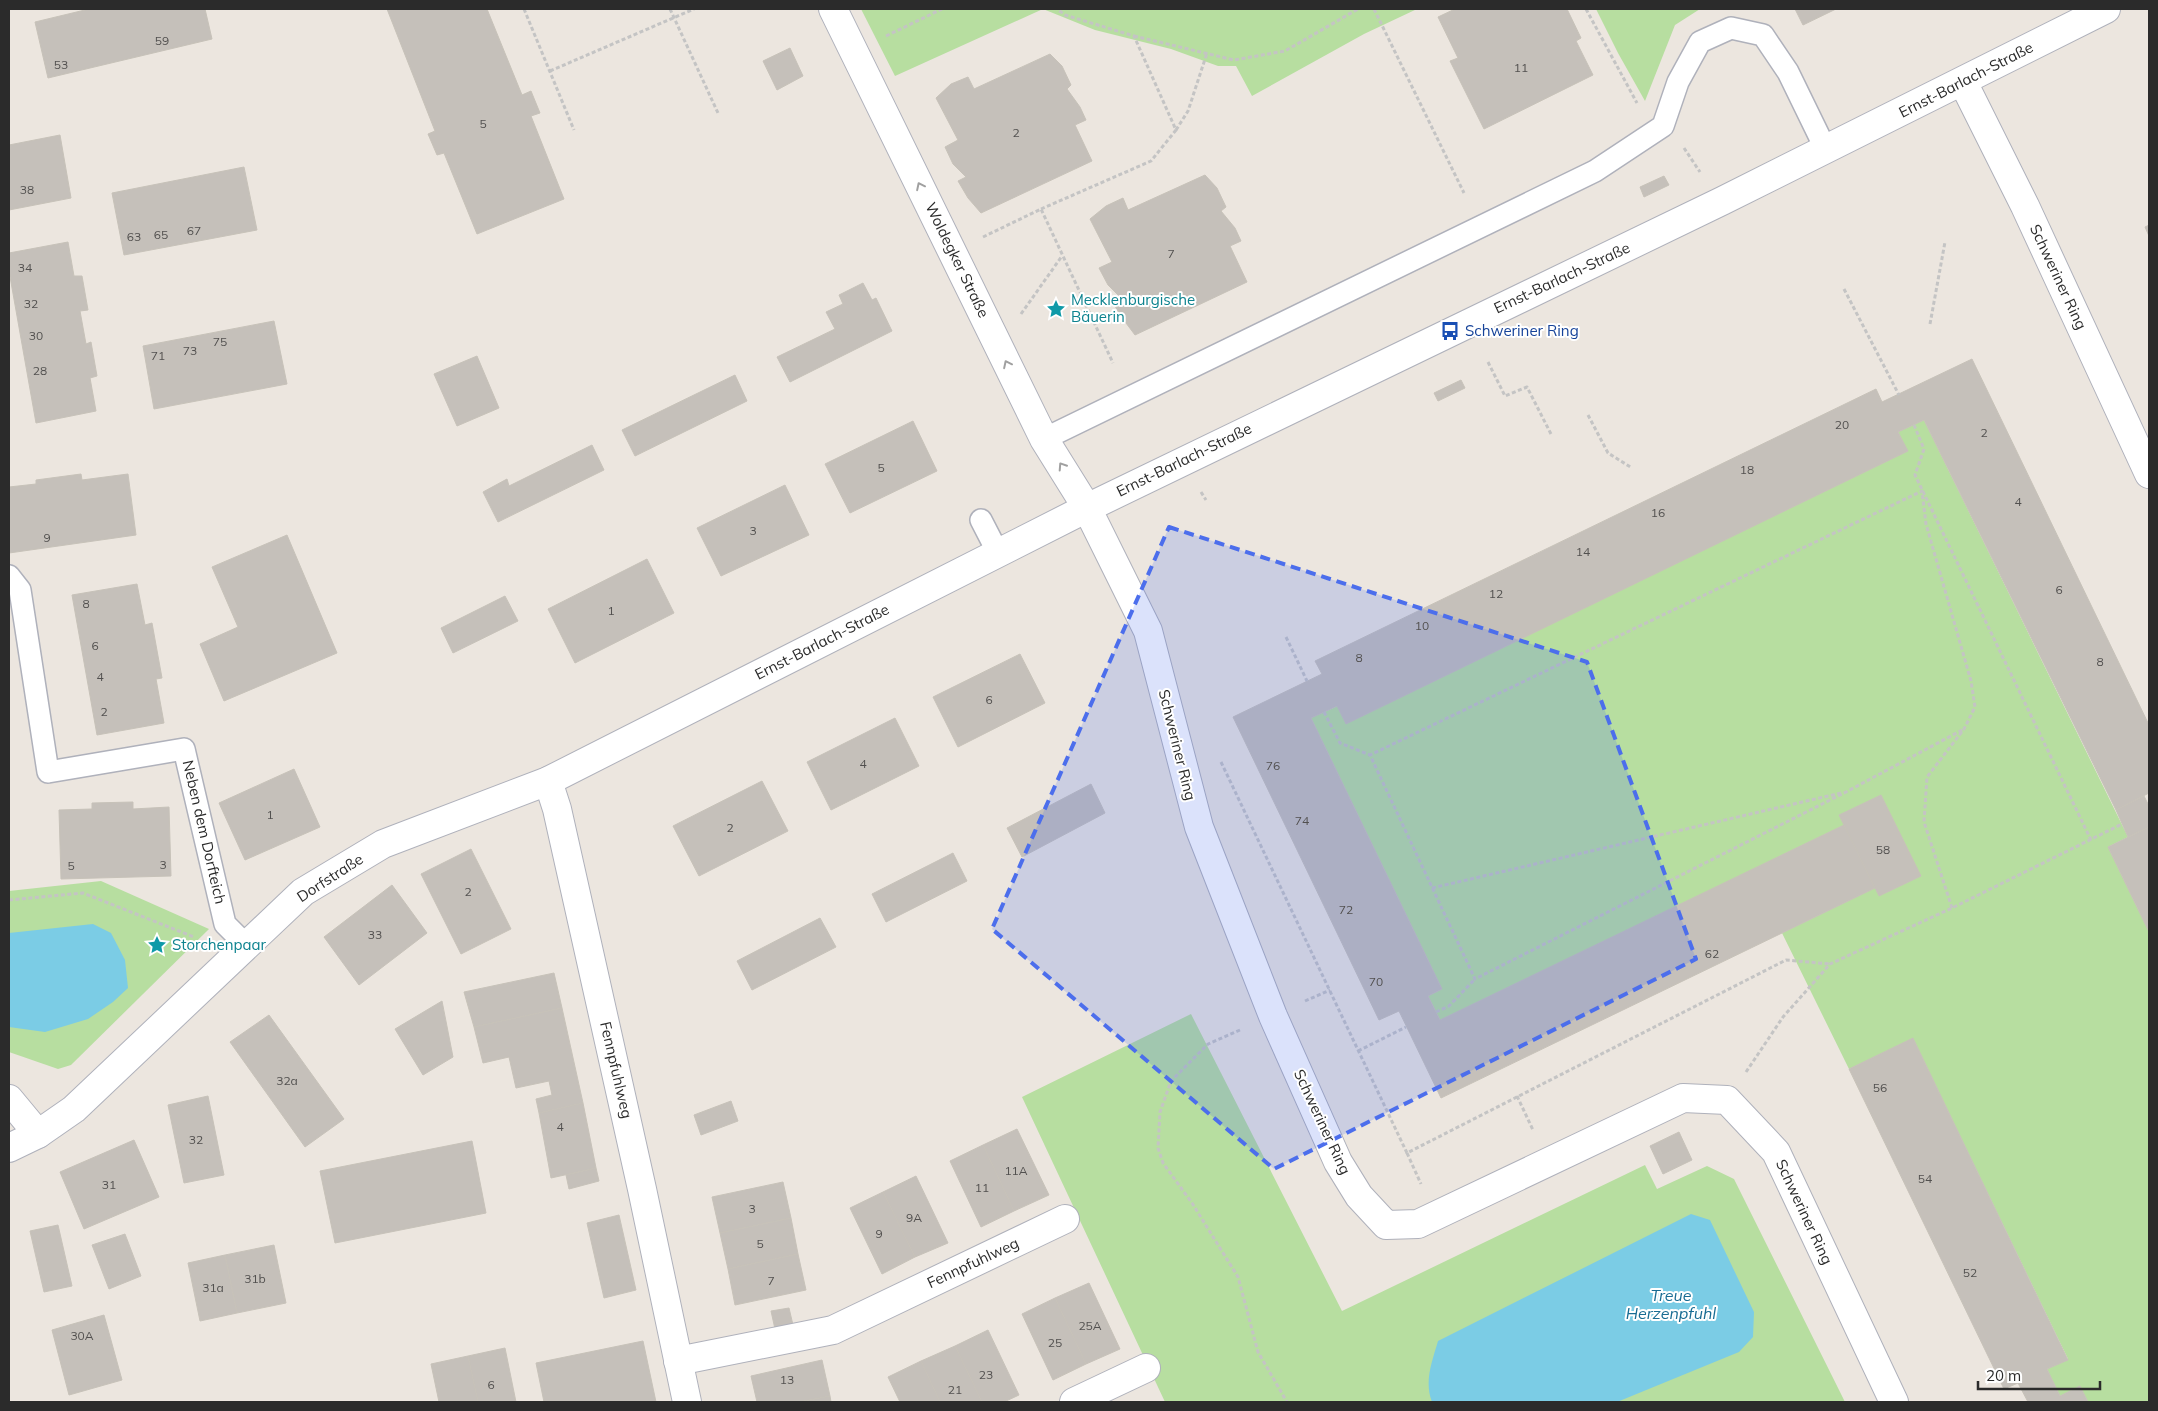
<svg xmlns="http://www.w3.org/2000/svg" width="2158" height="1411" viewBox="0 0 2158 1411" font-family="Mulish,sans-serif">
<rect width="100%" height="100%" fill="#ece6df"/>
<g fill="#b7dea0">
<polygon points="861,9 1417,9 1364,34 1252,96 1236,66 1218,66 1171,49 1095,30 1043,9 895,76"/>
<polygon points="1596,9 1700,9 1675,25 1645,101 1618,53"/>
<polygon points="1924,420 2128,837 2108,847 2149,932 2149,1402 2088,1402 2080,1387 2060,1396 2047,1369 2068,1359 1913,1039 1849,1069 1782,933 1874,888 1440,1020 1428,996 1442,989 1311,718 1907,451 1898,432"/>
<polygon points="101,881 209,929 71,1065 58,1069 9,1052 9,891"/>
<polygon points="1191,1014 1342,1311 1645,1165 1657,1189 1707,1166 1734,1179 1845,1402 1165,1402 1022,1097"/>
</g>
<g fill="#7bcce5">
<polygon points="93,924 111,933 125,960 128,988 113,1002 88,1019 45,1032 9,1027 9,933"/>
<path d="M1691,1214l19,6 44,92 -1,25 -14,15 -122,50h-185c-8,-21 0,-40 6,-61z"/>
</g>
<g fill="#c5c0ba" stroke="#c7c2b9">
<polygon points="89,9 205,9 212,39 48,78 35,22"/>
<polygon points="387,9 487,9 522,95 531,91 540,113 531,116 564,199 477,234 444,153 437,155 428,134 435,131"/>
<polygon points="1455,9 1567,9 1581,38 1576,41 1593,75 1484,129 1450,61 1458,58 1438,17"/>
<polygon points="1795,9 1836,9 1803,25"/>
<polygon points="790,48 803,76 777,90 763,61"/>
<polygon points="1050,54 1062,66 1071,85 1067,89 1080,107 1086,120 1075,125 1092,161 981,213 968,198 958,181 966,177 953,164 945,147 958,140 936,98 951,84 968,77 974,89"/>
<polygon points="60,135 71,198 9,210 9,145"/>
<polygon points="244,167 257,230 124,255 112,193"/>
<polygon points="1205,175 1217,188 1226,207 1221,211 1235,228 1241,241 1230,246 1247,282 1135,335 1123,319 1113,303 1121,298 1108,285 1099,268 1112,262 1090,219 1106,206 1123,198 1128,210"/>
<polygon points="1664,176 1669,185 1644,197 1640,187"/>
<polygon points="2149,225 2149,236 2145,227"/>
<polygon points="68,242 74,276 82,276 88,310 80,311 86,344 91,342 97,376 90,378 96,411 36,423 9,271 9,253"/>
<polygon points="863,283 872,300 876,298 892,331 790,382 777,357 835,329 826,312 843,304 839,295"/>
<polygon points="274,321 287,384 154,409 143,346"/>
<polygon points="477,356 499,408 457,426 434,374"/>
<polygon points="1972,359 2149,725 2149,793 2116,810 1924,420 1898,432 1908,451 1346,724 1337,706 1311,718 1442,989 1428,996 1440,1020 1844,825 1875,888 1441,1098 1399,1011 1379,1020 1233,717 1322,674 1315,661 1876,389 1882,402"/>
<polygon points="735,375 747,401 635,456 622,430"/>
<polygon points="1461,380 1465,388 1438,401 1434,393"/>
<polygon points="913,421 937,471 850,513 825,464"/>
<polygon points="592,445 604,470 498,522 483,492 507,479 509,486"/>
<polygon points="81,474 82,480 128,474 136,535 9,553 9,487 36,484 36,480"/>
<polygon points="785,485 809,535 721,576 697,528"/>
<polygon points="287,535 337,653 224,701 200,644 238,627 212,567"/>
<polygon points="647,559 674,613 575,663 548,609"/>
<polygon points="137,584 145,625 152,623 162,678 156,679 164,723 97,735 72,595"/>
<polygon points="505,596 518,621 453,653 441,628"/>
<polygon points="1020,654 1045,703 958,747 933,697"/>
<polygon points="895,718 919,766 831,810 807,762"/>
<polygon points="294,769 320,827 245,860 219,803"/>
<polygon points="762,781 788,831 699,876 673,826"/>
<polygon points="1091,784 1105,813 1022,857 1007,828"/>
<polygon points="1881,795 1921,876 1879,896 1839,815"/>
<polygon points="2144,796 2149,806 2149,827 2128,837 2116,810"/>
<polygon points="133,802 133,809 169,807 171,876 61,879 59,810 92,809 92,803"/>
<polygon points="2149,827 2149,932 2108,847"/>
<polygon points="471,849 511,929 461,954 421,874"/>
<polygon points="953,853 967,881 886,922 872,894"/>
<polygon points="392,885 427,933 359,985 324,937"/>
<polygon points="820,918 836,947 752,990 737,961"/>
<polygon points="554,973 562,1008 474,1027 464,992"/>
<polygon points="442,1001 453,1057 423,1075 395,1029"/>
<polygon points="562,1008 583,1103 539,1113 536,1099 552,1095 549,1081 516,1088 509,1057 483,1063 474,1027"/>
<polygon points="269,1015 344,1119 305,1147 230,1042"/>
<polygon points="1913,1038 2068,1360 2047,1369 2060,1396 2080,1386 2088,1402 2028,1402 2018,1383 2004,1389 1849,1069"/>
<polygon points="208,1096 224,1175 184,1183 168,1105"/>
<polygon points="731,1101 738,1121 701,1135 694,1115"/>
<polygon points="583,1103 596,1168 551,1178 539,1113"/>
<polygon points="1017,1129 1049,1195 1014,1211 983,1145"/>
<polygon points="1679,1132 1692,1160 1663,1174 1650,1146"/>
<polygon points="134,1140 159,1197 84,1229 60,1172"/>
<polygon points="472,1141 486,1213 335,1243 320,1171"/>
<polygon points="983,1145 1014,1211 981,1227 950,1161"/>
<polygon points="596,1168 599,1181 569,1189 566,1175"/>
<polygon points="916,1176 948,1243 915,1257 883,1192"/>
<polygon points="783,1182 791,1218 720,1233 712,1197"/>
<polygon points="883,1192 915,1257 882,1274 850,1208"/>
<polygon points="619,1215 636,1290 604,1298 587,1223"/>
<polygon points="791,1218 798,1254 728,1269 720,1233"/>
<polygon points="58,1225 72,1286 44,1292 30,1231"/>
<polygon points="125,1234 141,1276 109,1289 92,1245"/>
<polygon points="274,1245 286,1303 237,1313 225,1255"/>
<polygon points="798,1254 806,1290 735,1305 728,1269"/>
<polygon points="225,1255 237,1313 200,1321 188,1263"/>
<polygon points="1089,1283 1120,1349 1086,1364 1055,1298"/>
<polygon points="1055,1298 1086,1364 1053,1380 1022,1314"/>
<polygon points="789,1308 793,1325 775,1329 771,1311"/>
<polygon points="104,1315 122,1380 69,1395 52,1330"/>
<polygon points="988,1330 1019,1395 1004,1402 982,1402 955,1346"/>
<polygon points="643,1341 656,1402 544,1402 536,1363"/>
<polygon points="955,1346 982,1402 940,1402 921,1361"/>
<polygon points="505,1348 516,1402 478,1402 468,1356"/>
<polygon points="468,1356 478,1402 439,1402 431,1364"/>
<polygon points="822,1360 830,1396 799,1402 757,1402 751,1376"/>
<polygon points="921,1361 940,1402 900,1402 888,1377"/>
<polygon points="830,1396 831,1402 799,1402"/>
</g>
<g fill="none" stroke-linecap="round" stroke-linejoin="round">
<g stroke="#afb1bb" stroke-width="24">
<g id="lane">
<polyline points="1044,439 1595,171 1663,126 1678,82 1700,42 1731,28 1763,35 1788,72 1826,150"/>
<polyline points="981,520 998,553"/>
<polyline points="9,576 20,590 48,772 184,749 225,924 247,946"/>
</g>
</g>
<g stroke="#afb1bb" stroke-width="30">
<g id="street">
<polyline points="833,9 1044,439 1087,508 1148,631 1199,827 1273,1016 1338,1162 1359,1196 1386,1225 1418,1224 1683,1098 1727,1100 1776,1152 1894,1402"/>
<polyline points="1963,82 2025,206 2149,474"/>
<polyline points="548,781 557,809 642,1189 687,1402"/>
<polyline points="9,1099 38,1134"/>
<polyline points="678,1361 833,1330 1065,1219"/>
<polyline points="1074,1402 1146,1368"/>
</g>
</g>
<g stroke="#afb1bb" stroke-width="30">
<polyline id="secondary" points="9,1148 38,1134 74,1109 303,892 383,844 548,781 1087,508 1722,201 2106,9"/>
</g>
<g stroke="#c4c4c4" stroke-width="3" stroke-dasharray="4 2.5" stroke-linecap="butt">
<polyline points="524,9 574,130"/>
<polyline points="670,9 718,113"/>
<polyline points="1374,9 1464,193"/>
<polyline points="1586,9 1637,103"/>
<polyline points="886,36 942,9"/>
<polyline points="1134,36 1234,60 1285,51 1358,9"/>
<polyline points="550,71 694,9"/>
<polyline points="1176,130 1188,111 1207,53"/>
<polyline points="1684,148 1700,172"/>
<polyline points="1041,209 1151,161 1176,130 1134,36 1065,15 1057,9"/>
<polyline points="983,237 1041,209 1113,363"/>
<polyline points="1844,289 1899,395"/>
<polyline points="1021,314 1062,256"/>
<polyline points="1930,324 1945,242"/>
<polyline points="1488,362 1505,396 1527,387 1551,434"/>
<polyline points="1588,415 1608,453 1632,468"/>
<polyline points="1914,425 1924,449 1915,475 2091,840"/>
<polyline points="1201,492 1206,500"/>
<polyline points="1286,637 1307,681"/>
<polyline points="1324,712 1340,743 1370,755"/>
<polyline points="1221,762 1407,1153 1786,960 1830,964"/>
<polyline points="1432,888 1841,793"/>
<polyline points="9,900 83,893 194,937"/>
<polyline points="1952,908 1924,822 1927,777 1964,729 1975,707 1971,681 1926,524 1922,491 1370,755 1475,979 1846,792 1964,729"/>
<polyline points="1305,1001 1330,990"/>
<polyline points="1436,1012 1449,1006 1475,979"/>
<polyline points="1240,1030 1208,1044 1171,1081 1160,1112 1158,1148 1163,1163 1192,1203 1238,1277 1258,1352 1287,1402"/>
<polyline points="1358,1051 1406,1027"/>
<polyline points="1746,1072 1783,1017 1830,964 1952,908 2122,824"/>
<polyline points="1517,1096 1533,1130"/>
<polyline points="1407,1153 1421,1184"/>
</g>
<use href="#lane" stroke="#fff" stroke-width="21"/>
<use href="#street" stroke="#fff" stroke-width="28"/>
<use href="#secondary" stroke="#fff" stroke-width="28"/>
</g>
<defs><path id="oneway-chevron" d="M-2-3.5L2.5 0L-2 3.5" fill="none" stroke-width="1.6" stroke-linecap="round" stroke-linejoin="round" transform="scale(1.25)"/></defs>
<g stroke="#a0a0a0">
<use href="#oneway-chevron" transform="translate(920 186) rotate(-116)"/>
<use href="#oneway-chevron" transform="translate(1007 364) rotate(-116)"/>
<use href="#oneway-chevron" transform="translate(1062 466) rotate(-123)"/>
</g>
<path fill="#4c6eec" fill-opacity="0.2" stroke="#4c6eec" stroke-width="4" stroke-dasharray="10 6" stroke-linejoin="round" d="M1169,527l418,135 109,297 -422,210 -282,-240z"/>
<defs>
<g id="sight-bare" transform="scale(1.5)"><path d="M0-6L1.8-2.2L6-1.7L2.9 1.2L3.7 5.4L0 3.3L-3.7 5.4L-2.9 1.2L-6-1.7L-1.8-2.2Z" fill="#0f9aa8" stroke="#fff" stroke-width="2.5" paint-order="stroke"/></g>
<g id="bus-bare" transform="scale(1.5)"><path d="M-5-6H5V4H4V6H2V4H-2V6H-4V4H-5ZM-3.5-4V0h7V-4ZM-3.5 1.2v1.5H-2V1.2ZM2 1.2v1.5H3.5V1.2Z" fill="#1a4fb4" stroke="#fff" stroke-width="2.5" paint-order="stroke"/></g>
</defs>
<g fill-rule="evenodd">
<use href="#sight-bare" x="1056" y="309"/>
<use href="#bus-bare" x="1450" y="331"/>
<use href="#sight-bare" x="157" y="945"/>
</g>
<g text-anchor="middle" stroke-width="4" stroke-linejoin="round" paint-order="stroke">
<g font-size="12" fill="#52504f">
<text x="162" y="45">59</text>
<text x="61" y="69">53</text>
<text x="1521" y="72">11</text>
<text x="483" y="128">5</text>
<text x="1016" y="137">2</text>
<text x="27" y="194">38</text>
<text x="194" y="235">67</text>
<text x="161" y="239">65</text>
<text x="134" y="241">63</text>
<text x="1171" y="258">7</text>
<text x="25" y="272">34</text>
<text x="31" y="308">32</text>
<text x="36" y="340">30</text>
<text x="220" y="346">75</text>
<text x="190" y="355">73</text>
<text x="158" y="360">71</text>
<text x="40" y="375">28</text>
<text x="1842" y="429">20</text>
<text x="1984" y="437">2</text>
<text x="881" y="472">5</text>
<text x="1747" y="474">18</text>
<text x="2018" y="506">4</text>
<text x="1658" y="517">16</text>
<text x="753" y="535">3</text>
<text x="47" y="542">9</text>
<text x="1583" y="556">14</text>
<text x="2059" y="594">6</text>
<text x="1496" y="598">12</text>
<text x="86" y="608">8</text>
<text x="611" y="615">1</text>
<text x="1422" y="630">10</text>
<text x="95" y="650">6</text>
<text x="1359" y="662">8</text>
<text x="2100" y="666">8</text>
<text x="100" y="681">4</text>
<text x="989" y="704">6</text>
<text x="104" y="716">2</text>
<text x="863" y="768">4</text>
<text x="1273" y="770">76</text>
<text x="270" y="819">1</text>
<text x="1302" y="825">74</text>
<text x="730" y="832">2</text>
<text x="1883" y="854">58</text>
<text x="163" y="869">3</text>
<text x="71" y="870">5</text>
<text x="468" y="896">2</text>
<text x="1346" y="914">72</text>
<text x="375" y="939">33</text>
<text x="1712" y="958">62</text>
<text x="1376" y="986">70</text>
<text x="287" y="1085">32a</text>
<text x="1880" y="1092">56</text>
<text x="560" y="1131">4</text>
<text x="196" y="1144">32</text>
<text x="1016" y="1175">11A</text>
<text x="1925" y="1183">54</text>
<text x="109" y="1189">31</text>
<text x="982" y="1192">11</text>
<text x="752" y="1213">3</text>
<text x="914" y="1222">9A</text>
<text x="879" y="1238">9</text>
<text x="760" y="1248">5</text>
<text x="1970" y="1277">52</text>
<text x="255" y="1283">31b</text>
<text x="771" y="1285">7</text>
<text x="213" y="1292">31a</text>
<text x="1090" y="1330">25A</text>
<text x="82" y="1340">30A</text>
<text x="1055" y="1347">25</text>
<text x="986" y="1379">23</text>
<text x="787" y="1384">13</text>
<text x="491" y="1389">6</text>
<text x="955" y="1394">21</text>
</g>
<g font-size="15" fill="#2b2b2b" stroke="#fff">
<text transform="translate(1966 80) rotate(-27)" y="5">Ernst-Barlach-Straße</text>
<text transform="translate(957 260) rotate(64)" y="5">Woldegker Straße</text>
<text transform="translate(2058 277) rotate(65)" y="5">Schweriner Ring</text>
<text transform="translate(1562 278) rotate(-25)" y="5">Ernst-Barlach-Straße</text>
<text transform="translate(1184 460) rotate(-26)" y="5">Ernst-Barlach-Straße</text>
<text transform="translate(822 642) rotate(-27)" y="5">Ernst-Barlach-Straße</text>
<text transform="translate(1177 745) rotate(76)" y="5">Schweriner Ring</text>
<text transform="translate(204 832) rotate(77)" y="5">Neben dem Dorfteich</text>
<text transform="translate(330 878) rotate(-33)" y="5">Dorfstraße</text>
<text transform="translate(616 1070) rotate(77)" y="5">Fennpfuhlweg</text>
<text transform="translate(1322 1122) rotate(65)" y="5">Schweriner Ring</text>
<text transform="translate(1804 1212) rotate(65)" y="5">Schweriner Ring</text>
<text transform="translate(973 1263) rotate(-25)" y="5">Fennpfuhlweg</text>
</g>
<g font-size="15" fill="#0d838f" stroke="#fff" text-anchor="start">
<text x="1071" y="305">Mecklenburgische<tspan x="1071" dy="17">Bäuerin</tspan></text>
<text x="172" y="950">Storchenpaar</text>
</g>
<g font-size="15" fill="#164399" stroke="#fff" text-anchor="start">
<text x="1465" y="336">Schweriner Ring</text>
</g>
<g font-size="16" font-style="italic" fill="#186c93" stroke="#fff">
<text x="1671" y="1301">Treue<tspan x="1671" dy="18">Herzenpfuhl</tspan></text>
</g>
</g>
<rect width="2158" height="1411" fill="none" stroke="#2b2b2b" stroke-width="20"/>
<path d="M1978 1381v8h122v-8" fill="none" stroke="#2b2b2b" stroke-width="2.5"/>
<text x="1986" y="1381" font-size="15" fill="#2b2b2b" stroke="#ffffff" stroke-width="4" paint-order="stroke">20 m</text>
</svg>
